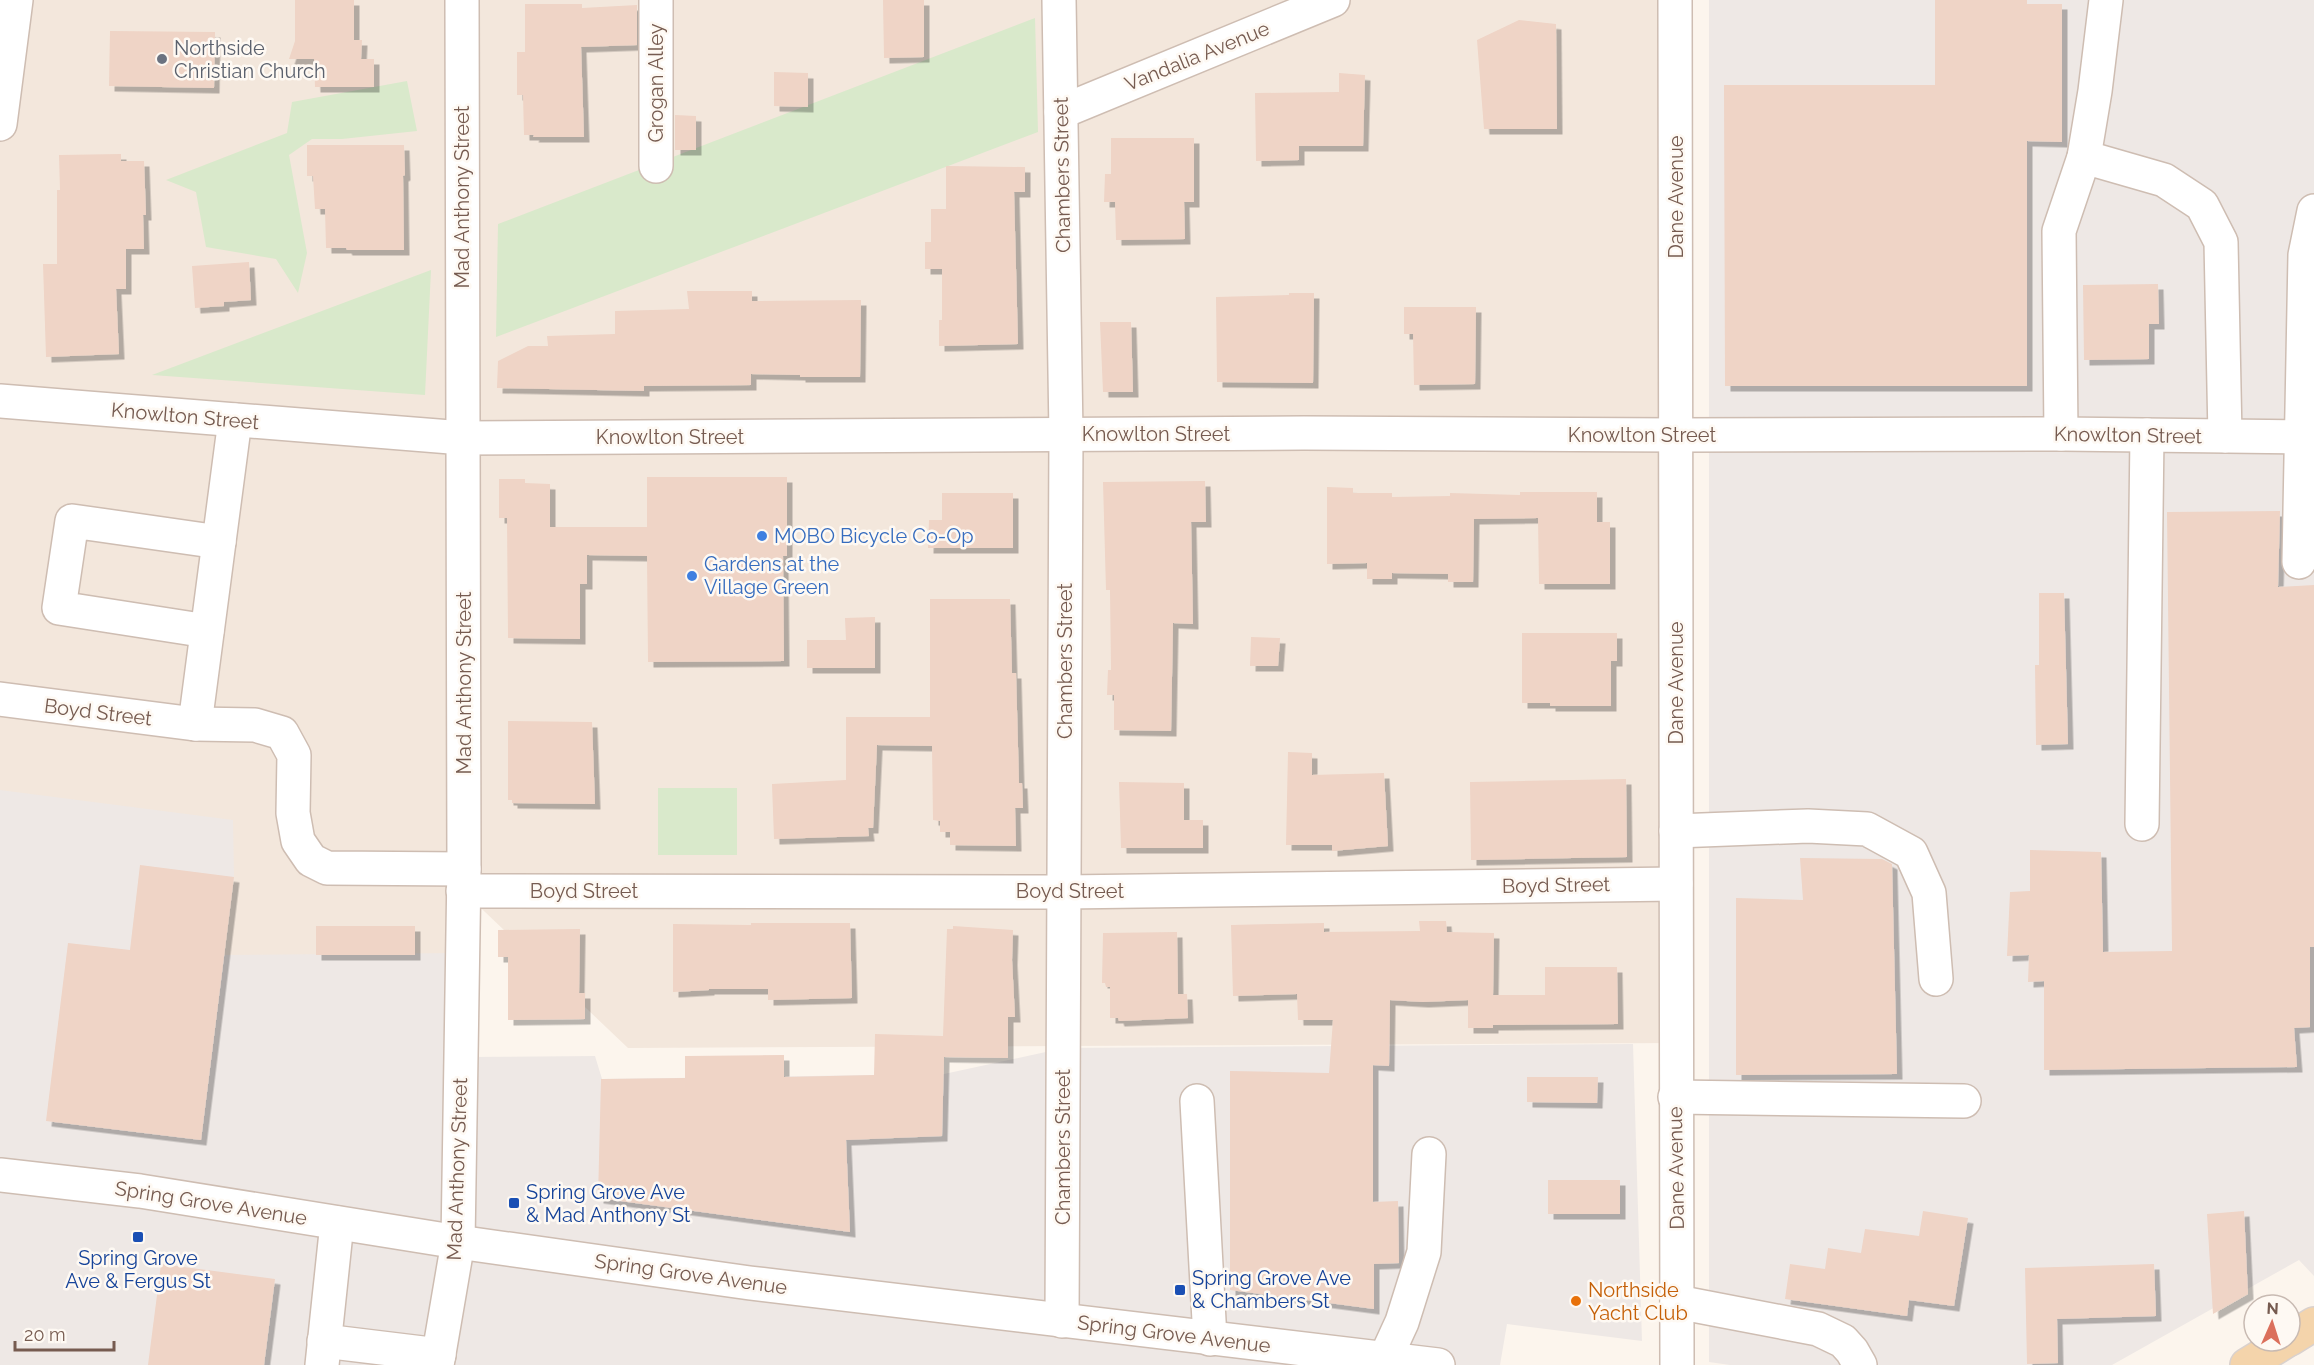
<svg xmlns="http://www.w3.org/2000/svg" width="2314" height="1365" viewBox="0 0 2314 1365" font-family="Raleway,sans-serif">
<defs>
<filter id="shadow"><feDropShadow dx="5.5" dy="5.5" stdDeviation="0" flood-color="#0004"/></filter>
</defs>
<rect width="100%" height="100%" fill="#fcf5ed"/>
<polygon fill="#f3e7dc" points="0,0 1675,0 1676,1043 628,1048 464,892 462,953 0,1175"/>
<g fill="#eee8e5">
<polygon points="1709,0 2314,0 2314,1276 2299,1260 2112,1365 1730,1365 1709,1362"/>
<polygon points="0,790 233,820 234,877 224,955 462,953 461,1057 595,1056 602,1079 944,1074 1064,1048 1633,1044 1642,1341 1507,1324 1500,1365 0,1365"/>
</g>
<g fill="#d9e9cb">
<polygon points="1035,18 1038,132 496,337 498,224"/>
<polygon points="407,81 417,131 342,139 312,139 289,155 307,253 298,293 276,259 206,247 196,192 166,180 287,133 292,102"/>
<polygon points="431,270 425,395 152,375"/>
<rect x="658" y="788" width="79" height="67"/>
</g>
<g fill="#efd4c6" filter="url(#shadow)">
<polygon points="295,0 354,0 354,40 362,40 361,59 374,59 374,87 315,87 314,59 289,59 295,41"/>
<polygon points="883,0 924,0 924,57 884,58"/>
<polygon points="1935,0 2027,0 2027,4 2062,4 2062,142 2027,141 2027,386 1725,386 1724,85 1935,85"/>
<polygon points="525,4 582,4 582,8 637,5 637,45 581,47 584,137 533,137 534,135 524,135 523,95 517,95 517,52 525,52"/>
<polygon points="1519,20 1556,24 1557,129 1484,129 1477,40"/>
<polygon points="110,31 215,32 214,88 109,86"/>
<polygon points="774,72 808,73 808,107 774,106"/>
<polygon points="1339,73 1365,75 1363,146 1299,146 1299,160 1256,161 1255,93 1339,92"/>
<polygon points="675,115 696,116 696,150 675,150"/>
<polygon points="1111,138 1194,138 1194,202 1184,202 1185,239 1116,240 1115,202 1104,202 1105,174 1111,174"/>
<polygon points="307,145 404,145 405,175 403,176 404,250 347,250 346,248 326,248 325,209 315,209 313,176 307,176"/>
<polygon points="121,154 121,161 144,161 146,215 143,215 144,249 126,249 126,289 116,289 119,354 46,357 43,264 57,264 57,190 60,190 59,155"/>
<polygon points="946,166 1025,167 1025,192 1014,192 1018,344 939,346 939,320 942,320 942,269 925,269 925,242 931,242 931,209 946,209"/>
<polygon points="249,262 251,300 224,302 224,306 195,308 192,266"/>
<polygon points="2158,284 2159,324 2149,324 2149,359 2084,360 2083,285"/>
<polygon points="687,291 752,291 752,301 861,300 860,377 800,377 800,375 751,374 751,385 644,386 644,391 497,388 498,361 528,346 548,346 547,336 615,334 615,311 689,309"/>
<polygon points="1289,293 1314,293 1313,383 1217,382 1216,297 1289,295"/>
<polygon points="1404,307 1476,307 1475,384 1414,385 1413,334 1404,334"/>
<polygon points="1100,322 1131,322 1133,392 1103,392"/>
<polygon points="647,477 787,477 787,556 783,556 784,661 648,662 647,556 587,555 587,584 580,584 580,639 508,638 507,518 499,518 499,479 525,479 525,483 550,484 550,527 647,527"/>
<polygon points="1205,481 1206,522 1191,522 1193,624 1173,623 1171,731 1114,730 1114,695 1107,695 1108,670 1111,670 1110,590 1106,590 1103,482"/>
<polygon points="1327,487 1353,488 1353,493 1392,493 1392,497 1450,496 1450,493 1520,495 1520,492 1597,492 1597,522 1610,522 1610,584 1539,584 1538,518 1474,519 1473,582 1448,582 1448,574 1392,573 1392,579 1367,579 1367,563 1327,564"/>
<polygon points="942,493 1013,493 1013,548 928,548 929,520 942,520"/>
<polygon points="2280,511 2278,587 2314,585 2314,947 2310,947 2310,1027 2294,1028 2297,1067 2044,1070 2044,981 2028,982 2029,955 2007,956 2010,892 2030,891 2030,850 2101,852 2103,952 2172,951 2167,512"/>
<polygon points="2039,593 2064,593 2068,744 2036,745 2035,665 2039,665"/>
<polygon points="930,599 1010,599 1012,673 1016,673 1019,783 1022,783 1023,808 1015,808 1016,846 950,845 950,832 940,832 940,821 933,820 932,746 877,745 873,828 868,828 869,836 774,839 772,784 846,780 846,717 930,717"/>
<polygon points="875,617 875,668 807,668 807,640 846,640 845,618"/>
<polygon points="1522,633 1617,633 1617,661 1611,661 1611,706 1550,706 1550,703 1522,703"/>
<polygon points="1251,637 1280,638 1278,666 1250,666"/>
<polygon points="508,721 592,722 595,804 512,803 512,800 508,800"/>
<polygon points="1288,752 1312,753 1312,775 1384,773 1388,846 1332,851 1332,845 1286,845"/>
<polygon points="1626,779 1627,857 1471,860 1470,782"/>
<polygon points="1119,782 1184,783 1184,820 1203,820 1203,848 1121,848"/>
<polygon points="1800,858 1882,859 1892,864 1897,1074 1736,1075 1736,898 1803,900"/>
<polygon points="140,865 234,877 201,1140 46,1121 68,943 130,950"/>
<polygon points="1419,921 1446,921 1447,932 1494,933 1493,995 1545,995 1545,967 1617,967 1618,1024 1493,1025 1493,1028 1468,1028 1468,1000 1423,1002 1390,1000 1389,1066 1373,1065 1373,1202 1398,1201 1399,1263 1374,1264 1374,1309 1230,1290 1230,1071 1329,1073 1333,1020 1298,1020 1297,994 1233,996 1231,925 1324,923 1324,932 1420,931"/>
<polygon points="751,923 850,923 852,998 768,1000 768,989 709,989 709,990 673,992 673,924 751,925"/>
<rect x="316" y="926" width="99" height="29"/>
<polygon points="953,926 1013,930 1012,960 1015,1017 1008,1017 1008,1058 944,1057 942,1136 846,1140 850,1232 598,1198 601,1079 685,1078 685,1056 784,1055 784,1077 874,1075 875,1034 943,1036 947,929 953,929"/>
<polygon points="580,929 579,993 585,993 585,1019 508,1020 508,957 498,957 498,930"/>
<polygon points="1177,932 1178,994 1187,994 1188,1018 1119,1021 1118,1018 1110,1018 1110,987 1106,987 1105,983 1102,983 1103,933"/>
<polygon points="1527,1077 1598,1077 1597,1103 1527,1102"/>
<rect x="1548" y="1180" width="72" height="34"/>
<polygon points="1923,1211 1968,1218 1954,1306 1909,1300 1907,1316 1785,1299 1790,1264 1825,1269 1828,1248 1861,1253 1865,1229 1919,1236"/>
<polygon points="2244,1211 2248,1294 2213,1314 2207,1214"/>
<polygon points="161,1264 275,1279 264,1365 148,1365"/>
<polygon points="2154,1264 2156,1316 2057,1319 2058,1363 2027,1364 2025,1268"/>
</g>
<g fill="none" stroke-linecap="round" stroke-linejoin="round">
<g stroke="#cebdb2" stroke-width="36">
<g id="minor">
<polyline points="656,0 656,166"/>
<polyline points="1059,0 1066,434 1062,1321"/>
<polyline points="1675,0 1677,1365"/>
<polyline points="1061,112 1333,0"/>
<polyline points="0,124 16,0"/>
<polyline points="2084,157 2164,180 2202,205 2221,242 2225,436"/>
<polyline points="0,401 463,438 1304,433 1677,435 2061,434 2314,437"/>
<polyline points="2061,434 2059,231 2084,157 2095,91 2106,0"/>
<polyline points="2299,562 2305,255 2314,211"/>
<polyline points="207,631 59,608 72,521 219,542"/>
<polyline points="0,699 195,724 255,725 282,733 294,755 293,813 298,841 311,860 327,868 464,869"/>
<polyline points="195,724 235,420"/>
<polyline points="2142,824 2147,435"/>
<polyline points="1676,831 1808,826 1867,829 1911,853 1929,893 1936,979"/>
<polyline points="463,891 1065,892 1676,884"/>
<polyline points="1675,1097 1964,1101"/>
<polyline points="1197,1101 1210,1339"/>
<polyline points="0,1175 140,1191 458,1242 750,1283 1438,1365"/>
<polyline points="1677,1302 1818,1329 1843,1341 1852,1351 1860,1365"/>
<polyline points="324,1341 439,1355"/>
<polyline points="1385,1359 1402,1322 1424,1252 1429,1154"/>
<polyline points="322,1365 337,1223"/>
<polyline points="437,1365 458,1242 464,869 462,0"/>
</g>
</g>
<g stroke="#d9d1ce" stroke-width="36">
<g id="major">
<polyline points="2290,1339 2314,1324"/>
<polyline points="2247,1365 2286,1341"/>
</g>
</g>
<use href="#minor" stroke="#fff" stroke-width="33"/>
<use href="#major" stroke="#f4d4ab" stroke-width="33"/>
</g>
<circle fill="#6b7280" stroke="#fef9f3" stroke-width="2" cx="162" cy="59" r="6"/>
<g fill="#3f7fe0" stroke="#fef9f3" stroke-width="2">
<circle cx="762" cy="536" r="6"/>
<circle cx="692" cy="576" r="6"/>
</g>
<g fill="#1a4fb4" stroke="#fef9f3" stroke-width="2">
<rect x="508" y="1197" width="12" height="12" rx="3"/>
<rect x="132" y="1231" width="12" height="12" rx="3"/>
<rect x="1174" y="1284" width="12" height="12" rx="3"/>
</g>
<circle fill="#e8710a" stroke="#fef9f3" stroke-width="2" cx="1576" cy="1301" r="6"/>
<g text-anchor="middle" stroke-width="5" stroke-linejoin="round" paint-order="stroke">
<g font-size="20" fill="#5b616d" stroke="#fef9f3" text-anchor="start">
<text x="174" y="55">Northside<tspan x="174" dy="23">Christian Church</tspan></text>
</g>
<g font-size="20" fill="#765b50" stroke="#fef9f3">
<text transform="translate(1197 56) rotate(-22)" y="7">Vandalia Avenue</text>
<text transform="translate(656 83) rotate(-90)" y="7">Grogan Alley</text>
<text transform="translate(1062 175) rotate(-91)" y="7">Chambers Street</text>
<text transform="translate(462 197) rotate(-90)" y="7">Mad Anthony Street</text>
<text transform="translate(1676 197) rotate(-90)" y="7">Dane Avenue</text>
<text transform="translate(185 416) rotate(5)" y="7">Knowlton Street</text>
<text x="1156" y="441">Knowlton Street</text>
<text x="1642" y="442">Knowlton Street</text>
<text transform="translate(2128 435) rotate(1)" y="7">Knowlton Street</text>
<text x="670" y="444">Knowlton Street</text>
<text transform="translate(1065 661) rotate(-90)" y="7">Chambers Street</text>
<text transform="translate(464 683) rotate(-90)" y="7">Mad Anthony Street</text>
<text transform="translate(1676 683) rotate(-90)" y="7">Dane Avenue</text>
<text transform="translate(98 712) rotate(7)" y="7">Boyd Street</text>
<text transform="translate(1556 885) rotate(-1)" y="7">Boyd Street</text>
<text x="584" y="898">Boyd Street</text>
<text x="1070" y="898">Boyd Street</text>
<text transform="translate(1063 1147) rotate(-90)" y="7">Chambers Street</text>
<text transform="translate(1676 1168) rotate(-91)" y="7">Dane Avenue</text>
<text transform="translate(457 1169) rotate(-88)" y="7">Mad Anthony Street</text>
<text transform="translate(211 1203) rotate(9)" y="7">Spring Grove Avenue</text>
<text transform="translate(691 1274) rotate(8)" y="7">Spring Grove Avenue</text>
<text transform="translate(1174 1334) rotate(7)" y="7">Spring Grove Avenue</text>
</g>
<g font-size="20" fill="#366cbe" stroke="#fef9f3" text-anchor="start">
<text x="774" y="543">MOBO Bicycle Co-Op</text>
<text x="704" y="571">Gardens at the<tspan x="704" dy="23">Village Green</tspan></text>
</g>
<g font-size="20" fill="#164399" stroke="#fef9f3" text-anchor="start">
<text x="526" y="1199">Spring Grove Ave<tspan x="526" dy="23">&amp; Mad Anthony St</tspan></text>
<text x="138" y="1265" text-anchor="middle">Spring Grove<tspan x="138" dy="23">Ave &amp; Fergus St</tspan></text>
<text x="1192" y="1285">Spring Grove Ave<tspan x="1192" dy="23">&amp; Chambers St</tspan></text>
</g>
<g font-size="20" fill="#c56008" stroke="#fef9f3" text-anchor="start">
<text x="1588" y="1297">Northside<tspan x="1588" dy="23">Yacht Club</tspan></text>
</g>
</g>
<g transform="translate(2272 1323) rotate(3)"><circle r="28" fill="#fef9f3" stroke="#c8bab2" stroke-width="1.5"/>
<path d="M0-4.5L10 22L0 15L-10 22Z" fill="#db705c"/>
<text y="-9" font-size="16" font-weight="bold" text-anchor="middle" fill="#765b50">N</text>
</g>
<path d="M15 1341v9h99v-9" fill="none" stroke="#765b50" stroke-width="3"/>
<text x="24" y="1341" font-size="18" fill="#765b50" stroke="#fef9f3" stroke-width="4.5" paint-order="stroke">20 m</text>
</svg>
